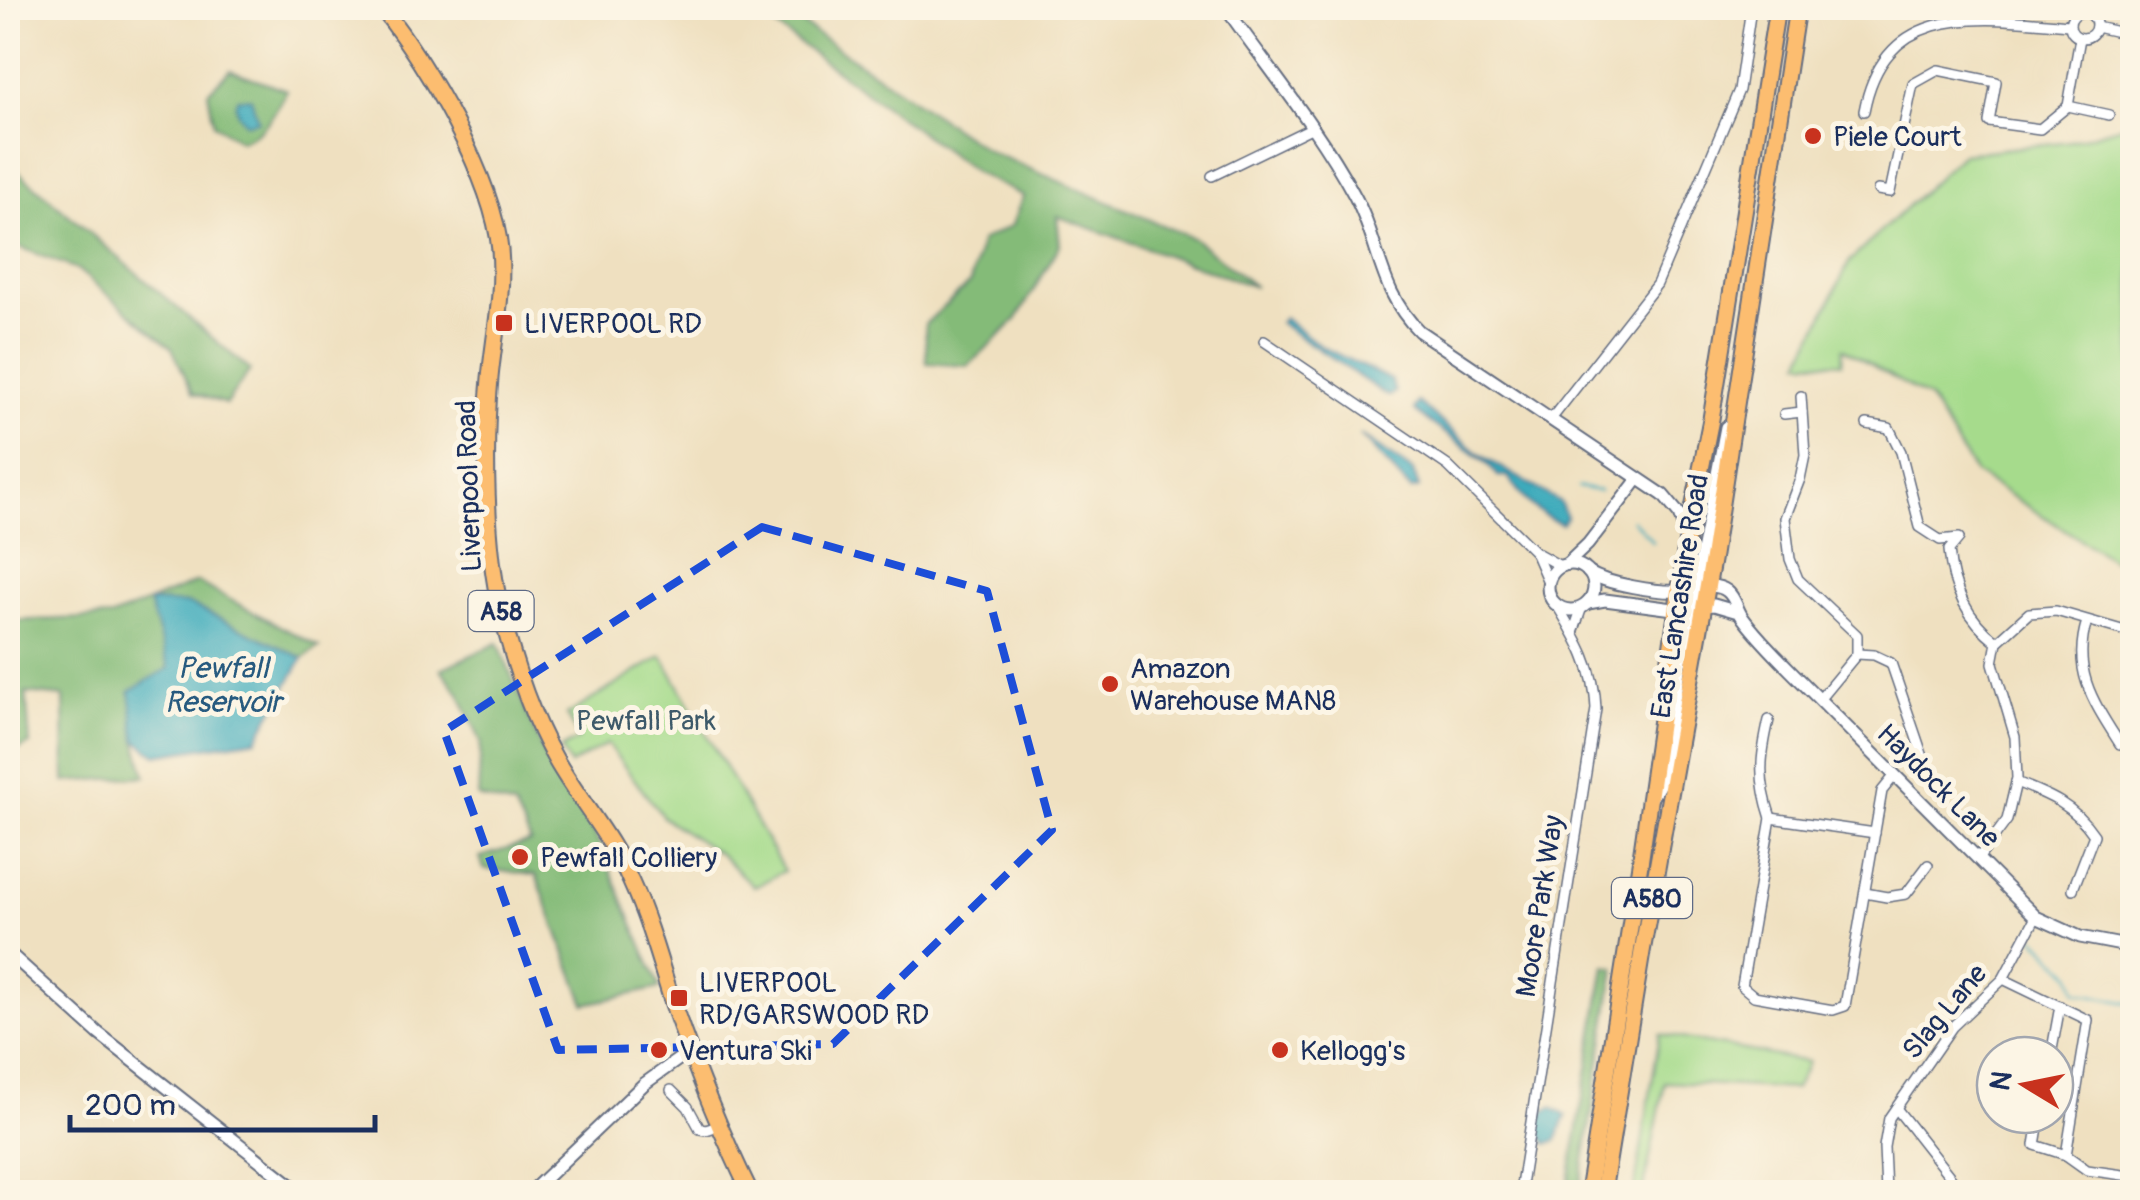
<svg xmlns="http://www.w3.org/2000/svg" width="2140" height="1200" viewBox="0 0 2140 1200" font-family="Pangolin,sans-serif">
<rect width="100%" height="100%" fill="#fcf5e5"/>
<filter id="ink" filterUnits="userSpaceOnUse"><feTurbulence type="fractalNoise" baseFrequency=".01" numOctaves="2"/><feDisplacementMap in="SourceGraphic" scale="20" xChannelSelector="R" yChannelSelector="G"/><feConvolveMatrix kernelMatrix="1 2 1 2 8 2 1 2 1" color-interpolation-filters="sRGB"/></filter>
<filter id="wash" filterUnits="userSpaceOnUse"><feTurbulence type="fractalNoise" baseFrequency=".0048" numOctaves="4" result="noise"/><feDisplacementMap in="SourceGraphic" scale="40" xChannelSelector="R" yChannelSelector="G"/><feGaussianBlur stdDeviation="2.25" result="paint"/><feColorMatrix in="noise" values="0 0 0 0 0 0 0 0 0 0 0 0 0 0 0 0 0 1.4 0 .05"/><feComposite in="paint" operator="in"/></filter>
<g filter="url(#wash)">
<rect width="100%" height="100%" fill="#efe0c0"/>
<g fill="#a6db8c" stroke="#608575" stroke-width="2.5">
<polygon points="2132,123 2132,559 2113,560 1975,473 1929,399 1843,348 1842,363 1801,361 1850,261 1962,154 2070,141"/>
<polygon points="662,656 784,871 754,887 721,855 664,818 607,744 570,765 561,749 579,739 567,715"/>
<polygon points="1660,1034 1808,1062 1795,1089 1665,1082 1643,1192 1634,1192"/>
</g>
<g fill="#84bb78" stroke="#50756b" stroke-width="2.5">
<polygon points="751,8 779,8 988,151 1195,239 1255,287 1057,216 1060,245 1016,320 968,366 927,363 925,324 970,283 981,241 1012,225 1023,196 976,173"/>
<path d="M230,70l57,20c-13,23 -21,43 -47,51l-26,-17 -6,-32z"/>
<polygon points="8,163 250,370 226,404 193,393 172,348 77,269 8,243"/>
<polygon points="197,582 319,647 303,658 189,604 150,602 169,668 136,740 146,776 65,782 64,697 26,693 30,744 9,754 8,621 112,617"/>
<polygon points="498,643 548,764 593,829 660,988 585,1004 536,875 484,869 480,857 531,842 514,807 478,797 481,742 459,693 441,669"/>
<polygon points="1605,966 1615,968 1579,1192 1567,1192"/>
</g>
<g fill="#3dabbc" stroke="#2c6d8d" stroke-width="2.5">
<path d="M251,98l7,23 -12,2c-7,-7 -13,-14 -9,-24z"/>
<polygon points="1284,318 1322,347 1391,380 1395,392 1390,396 1386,395 1280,323"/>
<path d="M1418,402l61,52 81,48 6,15 -4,7c-24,-9 -40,-25 -54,-48h-10l-11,-13 -71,-51 -2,-3z"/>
<polygon points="1360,435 1413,471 1419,488 1411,490"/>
<polygon points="149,602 189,604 303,658 257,739 156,755 136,740 130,691 169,668"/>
<polygon points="1552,1107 1566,1116 1557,1140 1547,1144 1538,1130 1543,1112"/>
</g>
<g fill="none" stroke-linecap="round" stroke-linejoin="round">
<g stroke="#3dabbc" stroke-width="2.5">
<polyline points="1578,487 1599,491"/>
<polyline points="1632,519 1653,542"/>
<polyline points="2034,937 2071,974 2077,992 2132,1004"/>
</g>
</g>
</g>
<g filter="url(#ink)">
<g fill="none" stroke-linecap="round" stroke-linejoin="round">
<g stroke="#656d80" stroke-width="12">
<g id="minor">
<circle cx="2083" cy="25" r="13"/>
<polyline points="2096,27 2132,35"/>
<polyline points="2068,106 2109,115"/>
<path d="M1864,111c21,-111 118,-93 205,-86"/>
<polyline points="1212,176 1311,128"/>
<polyline points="1878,190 1890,192 1913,84 1938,70 1996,82 1989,122 2040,129 2068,106 2080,38"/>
<polyline points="1264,341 1448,466 1535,552 1560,566"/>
<polyline points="1801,396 1805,455 1800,479 1785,518 1790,559 1798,579 1857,635 1857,654 1819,700"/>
<polyline points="1784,414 1802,412"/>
<polyline points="1552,418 1657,284 1739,90 1751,8"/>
<path d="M1867,424l22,4 12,24 19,75 20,13 19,-2 -10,12c3,38 18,69 48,92"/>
<polyline points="1535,552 1548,582"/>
<path d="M2087,621c-16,50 7,82 33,123"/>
<polyline points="1574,630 1582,607"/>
<polyline points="1857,654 1874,655 1891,663 1923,757"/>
<path d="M1769,720c-9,39 -11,59 2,98l-29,168 12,10 79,14 12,-4 37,-215 13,-16"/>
<path d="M2016,782c33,13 58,23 78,53l-21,54"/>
<polyline points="1771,818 1875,833"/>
<polyline points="1978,859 2007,820 2017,778 2015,737 1993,663 1997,642 2029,613 2056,611 2132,633"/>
<polyline points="1865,893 1887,897 1906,894 1928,865"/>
<polyline points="2003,979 2088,1020 2066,1155 2035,1145 2040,1115"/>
<polyline points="2051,1055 2060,1006"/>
<polyline points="671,1090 688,1107 700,1129 706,1130 718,1126"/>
<polyline points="1896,1108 1962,1192"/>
<polyline points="2066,1155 2087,1170 2130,1176"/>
<path d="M1520,1192l76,-483c-1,-40 -18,-69 -38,-102"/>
<polyline points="1886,1192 1884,1147 1889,1118 1952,1027 2003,979 2036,917"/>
</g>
</g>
<g stroke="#656d80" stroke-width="15">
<g id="tertiary">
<path d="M1226,8c42,60 92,120 127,185 27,48 25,98 66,138l244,164 16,19 7,20"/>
<circle cx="1571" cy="587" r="23"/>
<polyline points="1567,564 1588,544 1638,479"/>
<path d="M1588,572c17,12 72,21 93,19 15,-1 32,-10 46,0 9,7 9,18 16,27 14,19 31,36 48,53l245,246 44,20 52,10"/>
<polyline points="1588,603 1605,600 1681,610"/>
<polyline points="1699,606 1714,605 1738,612"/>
<polyline points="1676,611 1687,604 1697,579 1726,427"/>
<polyline points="1651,799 1661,782 1680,664 1697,599 1703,590"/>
<polyline points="8,952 98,1033 300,1192"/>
<polyline points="531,1192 644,1084 690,1051"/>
</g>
</g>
<g stroke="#656d80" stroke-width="19">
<g id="trunk">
<path d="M382,8c45,57 111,169 118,242 4,42 -6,86 -10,128 -6,67 -5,168 11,233 12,50 30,105 55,149 24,42 56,78 75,122 18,39 29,81 42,122 22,64 47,127 77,188"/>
<polyline points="1588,1192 1640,864 1687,539 1711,419 1777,8"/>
<polyline points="1603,1192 1642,952 1713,555 1797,8"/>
</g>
</g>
<use href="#minor" stroke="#fff" stroke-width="9"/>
<use href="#tertiary" stroke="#fff" stroke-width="11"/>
<use href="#trunk" stroke="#fcbd6f" stroke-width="15"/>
</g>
</g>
<path fill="none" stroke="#1d4ed8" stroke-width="8" stroke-dasharray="20 12" stroke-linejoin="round" d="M762,527l225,64 65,239 -219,214 -275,6 -114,-319z"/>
<g fill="#c8321e" stroke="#fcf5e5" stroke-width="4">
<circle cx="1813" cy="136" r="10"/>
<rect x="494" y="313" width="20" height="20" rx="5"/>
<circle cx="1110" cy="684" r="10"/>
<circle cx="520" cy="857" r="10"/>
<rect x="669" y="988" width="20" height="20" rx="5"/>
<circle cx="659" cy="1050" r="10"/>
<circle cx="1280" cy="1050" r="10"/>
</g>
<g text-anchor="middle" stroke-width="10" stroke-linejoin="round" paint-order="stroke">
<g fill="#fcf5e5" stroke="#5e6a86" stroke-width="2.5">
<rect x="468.5" y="591" width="65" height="40" rx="8"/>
<rect x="1612" y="878" width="80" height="40" rx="8"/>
</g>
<g font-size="25" font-weight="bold" fill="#1b2f5e">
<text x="501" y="620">A58</text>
<text x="1652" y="907">A580</text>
</g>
<g font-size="28" fill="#1b2f5e" stroke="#fcf5e5" text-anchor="start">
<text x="1833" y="146">Piele Court</text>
<text x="524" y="333">LIVERPOOL RD</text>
<text x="1130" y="678">Amazon<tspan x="1130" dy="32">Warehouse MAN8</tspan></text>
<text x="540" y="867">Pewfall Colliery</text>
<text x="699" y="992">LIVERPOOL<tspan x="699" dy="32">RD/GARSWOOD RD</tspan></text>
<text x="679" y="1060">Ventura Ski</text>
<text x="1300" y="1060">Kellogg's</text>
</g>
<g font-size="28" fill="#1b2f5e" stroke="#fcf5e5">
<text transform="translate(468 486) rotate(-92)" y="10">Liverpool Road</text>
<text transform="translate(1679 596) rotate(-81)" y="10">East Lancashire Road</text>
<text transform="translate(1939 785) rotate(45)" y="10">Haydock Lane</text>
<text transform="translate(1539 906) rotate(-81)" y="10">Moore Park Way</text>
<text transform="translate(1944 1011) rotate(-50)" y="10">Slag Lane</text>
</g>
<g font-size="28" fill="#3e5a6a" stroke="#fcf5e5">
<text x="646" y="730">Pewfall Park</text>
</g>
<g font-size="30" font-style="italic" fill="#275a7f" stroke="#fcf5e5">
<text x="223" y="678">Pewfall<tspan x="223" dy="34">Reservoir</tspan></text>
</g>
</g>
<rect width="2140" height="1200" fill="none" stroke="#fcf5e5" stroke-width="40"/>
<g transform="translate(2025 1085) rotate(280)"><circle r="48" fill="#fcf5e5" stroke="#a2a6af" stroke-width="2.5"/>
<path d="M0-8L18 38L0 25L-18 38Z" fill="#c8321e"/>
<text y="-15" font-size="28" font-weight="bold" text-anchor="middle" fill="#1b2f5e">N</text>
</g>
<path d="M70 1115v15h305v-15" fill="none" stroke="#1b2f5e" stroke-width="5"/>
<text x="85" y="1115" font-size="30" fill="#1b2f5e" stroke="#fcf5e5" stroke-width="8" paint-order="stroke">200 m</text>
</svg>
